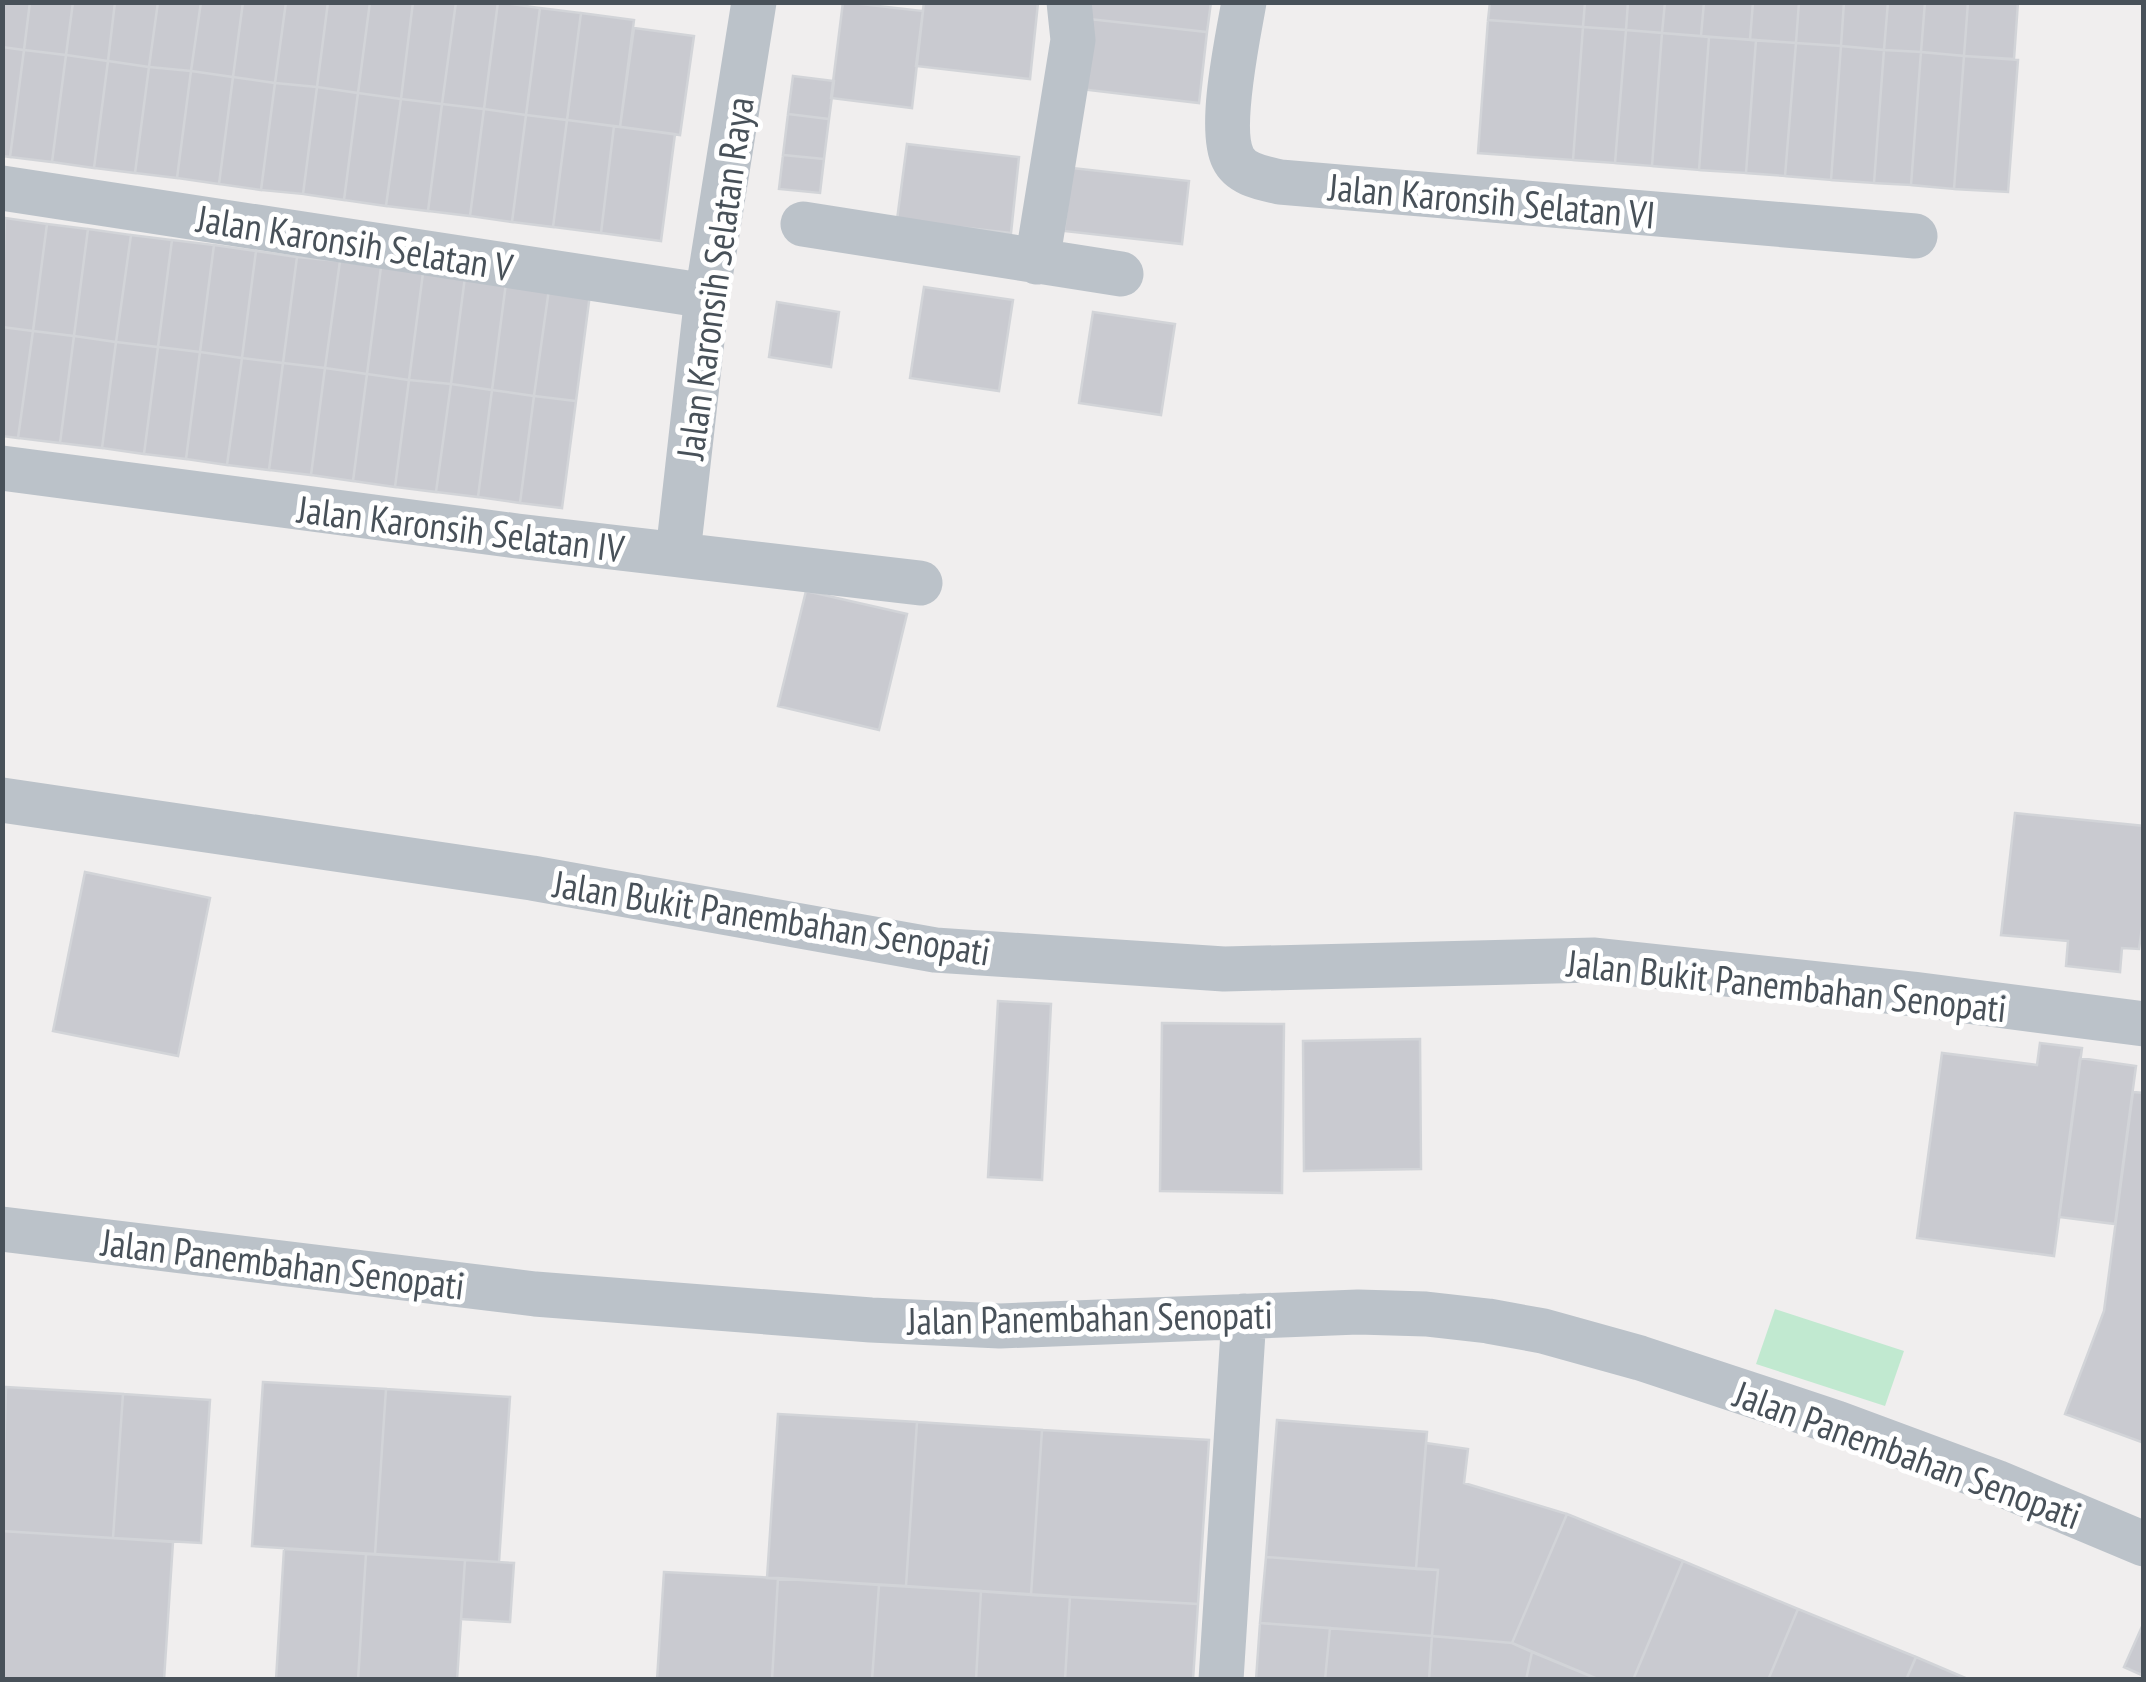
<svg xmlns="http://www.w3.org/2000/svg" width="2146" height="1682" viewBox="0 0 2146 1682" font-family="'PT Sans Narrow',sans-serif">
<rect width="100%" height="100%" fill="#f0eeee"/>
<path fill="#c1e9d0" d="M1775 1309 1904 1351 1885 1406 1756 1364Z"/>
<path fill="#c9cad0" stroke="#d2d4d8" stroke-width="2.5" d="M2 2H30L24 50 2 47Z
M30 2H73L66 55 24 50Z
M73 2H115L108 61 66 55Z
M115 2H158L149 67 108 61Z
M158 2H201L191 71 149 67Z
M201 2H243L233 77 191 71Z
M243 2H286L275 83 233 77Z
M286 2H328L317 87 275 83Z
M328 2H370L358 93 317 87Z
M370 2H413L401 99 358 93Z
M413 2H456L442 104 401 99Z
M456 2H498L484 109 442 104Z
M498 2 540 8 526 115 484 109Z
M843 2 923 11 912 108 831 98Z
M924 2 1038 3 1030 79 916 66Z
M1091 2H1211L1207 32 1089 19Z
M1490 2H1585L1583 27 1488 20Z
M1585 2H1628L1626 30 1583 27Z
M1628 2H1665L1662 33 1626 30Z
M1665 2H1704L1701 36 1662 33Z
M1704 2H1753L1750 40 1701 36Z
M1753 2H1799L1796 43 1750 40Z
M1799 2H1844L1841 46 1796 43Z
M1844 2H1888L1884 50 1841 46Z
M1888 2H1925L1921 52 1884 50Z
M1925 2H1968L1964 56 1921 52Z
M1968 2H2018L2014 59 1964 56Z
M540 8 581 13 567 120 526 115Z
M581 13 634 20 620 127 567 120Z
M1089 19 1207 32 1199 103 1080 89Z
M1488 20 1583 27 1573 160 1478 153Z
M1583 27 1626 30 1615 163 1573 160Z
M634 28 694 36 680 135 620 127Z
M1626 30 1662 33 1652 166 1615 163Z
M1662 33 1709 37 1699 170 1652 166Z
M1709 37 1756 40 1746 173 1699 170Z
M1756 40 1796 43 1785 176 1746 173Z
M1796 43 1841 46 1831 180 1785 176Z
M1841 46 1884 50 1874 183 1831 180Z
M2 47 24 50 10 157 2 156Z
M24 50 66 55 52 162 10 157Z
M1884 50 1921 52 1911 185 1874 183Z
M1921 52 1964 56 1954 189 1911 185Z
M66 55 108 61 94 168 52 162Z
M1964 56 2018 60 2008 192 1954 189Z
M108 61 149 67 135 173 94 168Z
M149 67 191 71 177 178 135 173Z
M191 71 233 77 219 184 177 178Z
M793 76 834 81 829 119 788 114Z
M233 77 275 83 261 190 219 184Z
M275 83 317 87 303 194 261 190Z
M317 87 358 93 344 200 303 194Z
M358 93 401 99 386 206 344 200Z
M401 99 442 104 428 211 386 206Z
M442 104 484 109 470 216 428 211Z
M484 109 526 115 512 222 470 216Z
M788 114 829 119 824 159 783 155Z
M526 115 567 120 553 227 512 222Z
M567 120 614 126 601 233 553 227Z
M614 126 675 134 661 241 601 233Z
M907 144 1019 157 1011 233 897 220Z
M783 155 824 159 820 193 779 189Z
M1072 168 1189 181 1182 244 1064 231Z
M5 218 47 224 33 331 2 327Z
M47 224 88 229 74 336 33 331Z
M88 229 131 235 116 342 74 336Z
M131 235 172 240 158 347 116 342Z
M172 240 214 245 200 352 158 347Z
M214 245 256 251 242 358 200 352Z
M256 251 297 257 283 363 242 358Z
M297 257 340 261 325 368 283 363Z
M340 261 381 267 367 374 325 368Z
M381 267 423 273 409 380 367 374Z
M423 273 465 277 451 384 409 380Z
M465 277 506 283 492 390 451 384Z
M506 283 549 289 534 396 492 390Z
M924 287 1013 300 999 391 910 378Z
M549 289 590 294 576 401 534 396Z
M777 302 839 312 831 367 769 357Z
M1093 312 1175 324 1161 415 1079 403Z
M2 327 33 331 18 438 2 436Z
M33 331 74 336 60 443 18 438Z
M74 336 116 342 102 448 60 443Z
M116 342 158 347 144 454 102 448Z
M158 347 200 352 186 459 144 454Z
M200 352 242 358 227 465 186 459Z
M242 358 283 363 269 470 227 465Z
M283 363 325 368 311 475 269 470Z
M325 368 367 374 353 481 311 475Z
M367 374 409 380 395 487 353 481Z
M409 380 451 384 436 492 395 487Z
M451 384 492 390 478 497 436 492Z
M492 390 534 396 520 503 478 497Z
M534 396 576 401 562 508 520 503Z
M806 591 907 614 879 730 778 706Z
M2015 813 2144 826V913L2139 949 2122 948 2120 972 2066 966 2068 941 2001 935Z
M85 872 210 898 178 1056 53 1031Z
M998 1001 1051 1004 1042 1180 988 1177Z
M1162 1023 1284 1024 1282 1193 1160 1191Z
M1420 1039 1421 1169 1304 1171 1303 1041Z
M2040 1043 2082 1048 2054 1256 1917 1238 1942 1053 2037 1065Z
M2080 1058 2136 1066 2115 1224 2059 1217Z
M2133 1092 2144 1093V1443L2065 1414 2104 1311Z
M263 1382 386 1389 375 1554 252 1546Z
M6 1387 123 1394 113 1538 2 1531Z
M386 1389 510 1397 499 1562 375 1554Z
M123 1394 210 1400 201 1543 113 1538Z
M778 1414 917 1422 906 1586 767 1578Z
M1277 1420 1427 1432 1416 1569 1266 1557Z
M917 1422 1042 1430 1031 1595 906 1586Z
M1042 1430 1209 1440 1198 1604 1031 1595Z
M1426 1443 1468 1449 1464 1483 1567 1514 1512 1643 1432 1636 1438 1570 1416 1569Z
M1567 1514 1683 1561 1633 1680H1600L1512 1643Z
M2 1531 173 1542 164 1680H2Z
M284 1549 366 1554 358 1680H276Z
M366 1554 465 1560 457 1680H358Z
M1266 1557 1438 1570 1432 1636 1260 1623Z
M465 1560 514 1563 510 1622 461 1619Z
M1683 1561 1798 1609 1768 1680H1633Z
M664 1572 778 1578 772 1680H657Z
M778 1578 879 1585 872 1680H772Z
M879 1585 981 1591 976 1680H872Z
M981 1591 1070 1597 1065 1680H976Z
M1070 1597 1198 1604 1193 1680H1065Z
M1798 1609 1916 1657 1906 1680H1768Z
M2144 1622V1676L2124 1667Z
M1260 1623 1330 1628 1325 1680H1256Z
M1330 1628 1432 1636 1429 1680H1325Z
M1432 1636 1512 1643 1532 1652 1526 1680H1429Z
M1532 1652 1600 1680H1526Z
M1916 1657 1970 1680H1906Z"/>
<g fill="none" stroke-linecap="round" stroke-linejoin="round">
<path stroke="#bbc2c9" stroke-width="45" d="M1244 2C1238 37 1218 128 1233 158 1241 175 1263 178 1280 182L1915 236
M2 188 707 296
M803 224 1121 274
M1037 262 1073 40 1069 2
M2 468 517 536 920 583
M678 553 707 296 754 2
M2 800 532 878 935 950 1224 969 1595 960 1913 994 2144 1024
M2 1229 535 1294 871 1320 1000 1326 1358 1312 1426 1314 1488 1321 1543 1331 1640 1358 1837 1423 1996 1482 2144 1544
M1221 1680 1244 1316"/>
</g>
<g text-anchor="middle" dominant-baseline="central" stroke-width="10" stroke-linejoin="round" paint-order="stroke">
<g font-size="38" fill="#485159" stroke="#fff">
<text transform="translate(1492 200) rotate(5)">Jalan Karonsih Selatan VI</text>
<text transform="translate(355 242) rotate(9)">Jalan Karonsih Selatan V</text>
<text transform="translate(714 278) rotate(-82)">Jalan Karonsih Selatan Raya</text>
<text transform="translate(461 528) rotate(7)">Jalan Karonsih Selatan IV</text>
<text transform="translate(772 917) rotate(9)">Jalan Bukit Panembahan Senopati</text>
<text transform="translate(1787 985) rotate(6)">Jalan Bukit Panembahan Senopati</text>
<text transform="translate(283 1263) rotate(7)">Jalan Panembahan Senopati</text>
<text transform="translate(1090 1317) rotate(-1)">Jalan Panembahan Senopati</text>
<text transform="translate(1908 1454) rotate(20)">Jalan Panembahan Senopati</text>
</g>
</g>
<rect width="2146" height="1682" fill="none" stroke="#485159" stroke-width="10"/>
</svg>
